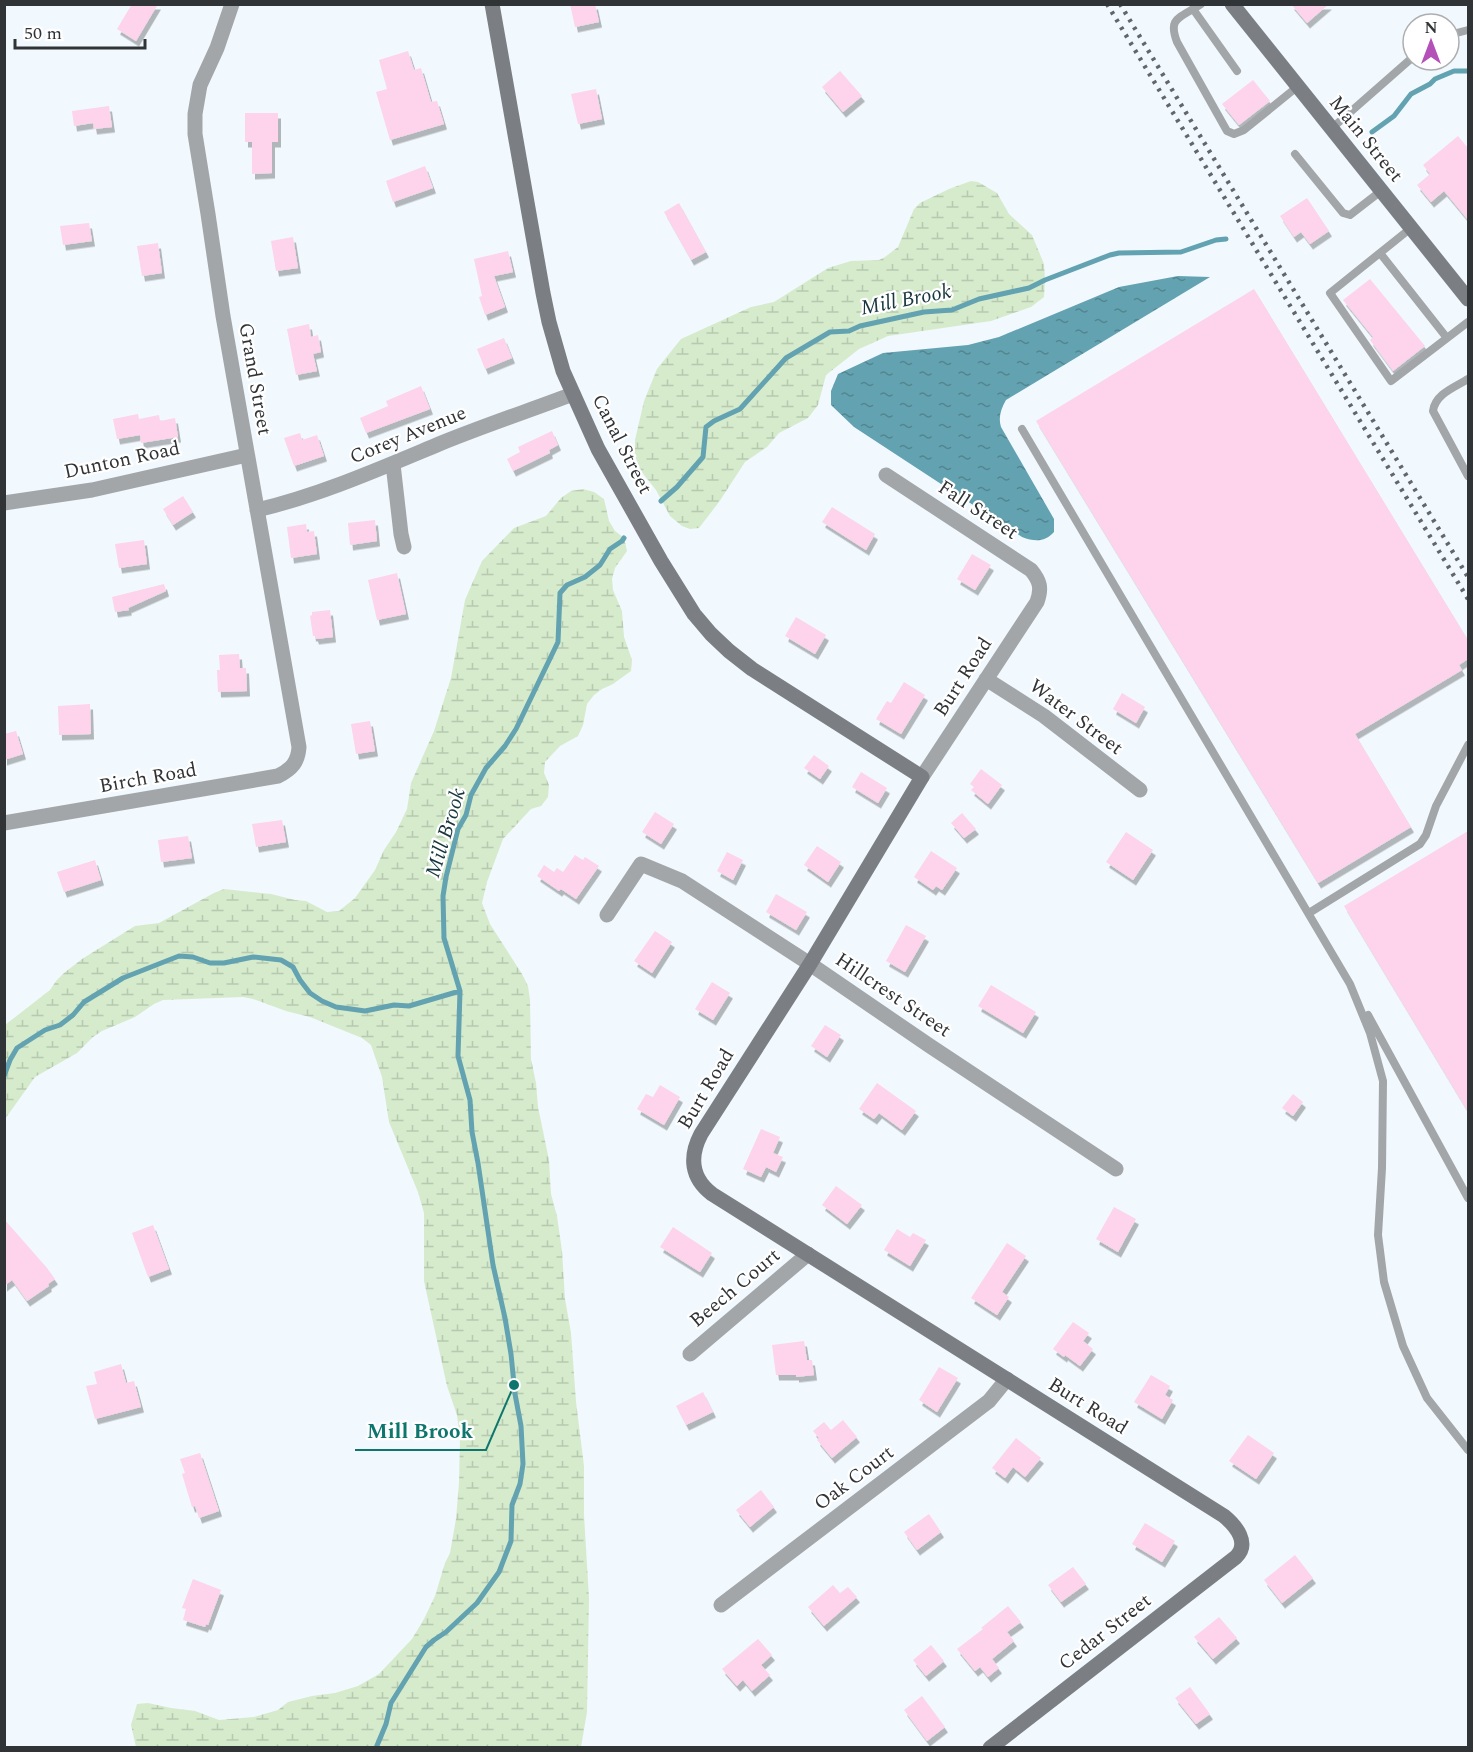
<svg xmlns="http://www.w3.org/2000/svg" width="1473" height="1752" viewBox="0 0 1473 1752" font-family="Spectral,serif">
<defs>
<pattern id="wetland-marsh" width="20" height="14" patternUnits="userSpaceOnUse" patternTransform="scale(1.5)"><rect width="20" height="14" fill="#d5ebcc"/><path d="M1 5h8M5 5V1M11 12h8M15 12V8" fill="none" stroke="#b7cab0"/></pattern>
<pattern id="water-ripples" width="26" height="14" patternUnits="userSpaceOnUse" patternTransform="scale(1.5)"><rect width="26" height="14" fill="#63a2b0"/><path d="M2 4q2-2 4 0t4 0M15 11q2-2 4 0t4 0" fill="none" stroke="#528590"/></pattern>
<filter id="shadow"><feDropShadow dx="3" dy="5.5" stdDeviation="0" flood-color="#0004"/></filter>
</defs>
<rect width="100%" height="100%" fill="#f1f8fe"/>
<path fill="url(#wetland-marsh)" d="M971 181 978 182 997 193 1009 214 1032 235 1044 264 1045 280 1044 297 1031 307 991 321 888 336 859 349 826 375 818 405 808 418 779 433 767 447 745 462 719 502 699 528 690 529 682 526 670 516 656 490 641 471 635 456V440L644 401 657 369 681 339 751 307 774 302 828 268 851 261 879 260 885 257 898 247 914 209 920 203 949 189Z
M583 489 594 492 604 499 609 521 615 531 624 538 627 551 615 568 612 579 613 590 622 611 624 637 632 660 631 671 613 684 602 689 594 695 587 704 583 725 578 736 560 746 545 762 544 773 549 785 548 797 541 806 531 809 503 839 487 882 482 903 490 924 522 974 528 986 530 1000 531 1059 536 1083 538 1107 549 1160 551 1194 557 1216 562 1251 565 1299 571 1333 576 1402 584 1466V1515L589 1598 587 1712 581 1747H136L131 1725 137 1704 148 1703 171 1708 195 1711 219 1720 254 1717 278 1710 288 1702 312 1696 335 1693 358 1686 379 1674 412 1639 424 1619 435 1596 445 1563 450 1553 456 1519 459 1483 460 1438 457 1415 447 1386 424 1281V1213L418 1192 389 1122 382 1077 371 1045 362 1038 310 1017 286 1011 253 999 243 997 163 1000 154 1004 135 1017 102 1031 93 1037 77 1053 35 1077 5 1119V1025L50 990 56 981 64 973 82 959 135 926 159 923 214 893 224 889 271 894 295 900 306 901 327 912 339 911 355 898 375 870 384 850 396 832 407 809 411 783 434 731 451 678 465 600 482 561 514 528 546 516 561 498 571 491Z"/>
<path fill="url(#water-ripples)" d="M1178 276 1210 277 1006 400C1001 409 998 417 1001 427L1054 519V532C1045 542 1035 542 1022 537L854 427 831 405V391L838 374 883 353 968 345 999 337 1119 287Z"/>
<g fill="none" stroke-linecap="round" stroke-linejoin="round">
<path stroke="#63a2b0" stroke-width="5" d="M1372 132 1394 116 1411 94 1430 84 1435 79 1454 71H1468
M661 501 677 487 703 457 706 427 714 421 740 409 786 358 830 332 849 331 860 326 924 312 952 310 979 299 1029 288 1045 280 1110 255 1119 253 1181 252 1216 240 1226 239
M4 1076 10 1060 17 1048 45 1030 60 1025 73 1015 84 1002 123 978 179 956 193 957 210 963H224L253 957 281 960 293 967 300 980 310 993 322 1001 336 1007 351 1009 365 1011 394 1005 409 1006 460 991
M376 1748 386 1724 391 1703 426 1647 434 1640 446 1632 477 1603 499 1572 511 1541 512 1505 520 1484 523 1464 521 1426 515 1394 511 1354 505 1318 493 1265 478 1163 472 1132 470 1100 458 1056 460 991 444 938 443 896 446 877 458 829 466 815 471 795 486 768 505 746 516 729 558 642 560 593 567 585 585 577 600 565 610 549 622 541 624 538"/>
</g>
<path fill="#fdd4eb" filter="url(#shadow)" d="M132 4H158L136 41 117 29Z
M570 4H595L599 22 575 27Z
M1291 4H1329L1307 23Z
M408 51 414 70 421 68 431 102 437 101 444 124 390 140 376 92 387 89 379 60Z
M840 71 862 96 843 112 822 87Z
M1253 80 1270 101 1239 125 1222 104Z
M596 89 602 119 578 124 571 94Z
M109 106 112 127 94 129 93 123 74 126 72 111Z
M245 113H278V142H272V173L252 174V142H245Z
M1458 136 1468 148V220L1444 191 1431 202 1417 185 1430 174 1423 165Z
M425 166 433 188 393 202 386 181Z
M1307 198 1329 231 1310 244 1301 232 1294 237 1280 216Z
M679 203 706 252 691 260 664 212Z
M89 223 92 241 63 245 60 226Z
M293 237 298 268 276 271 271 241Z
M158 243 162 273 142 276 137 246Z
M508 251 513 272 494 276 505 307 485 315 479 297 482 296 474 259Z
M1370 279 1425 346 1393 371 1370 340 1373 337 1343 300Z
M1254 289 1468 640V659L1459 665 1462 670 1355 734 1411 827 1318 883 1036 421Z
M309 324 311 337 318 335 321 352 313 354 317 371 296 375 287 329Z
M504 338 512 358 485 369 477 349Z
M421 386 430 409 366 433 360 418 388 406 386 401Z
M138 414 139 419 159 415 160 421 175 418 178 437 141 443 140 435 117 439 113 419Z
M552 431 558 445 549 450 550 453 513 471 507 459 520 452 518 447Z
M300 433 302 440 317 435 324 456 294 466 284 438Z
M183 496 193 512 173 525 163 509Z
M832 507 875 534 866 550 822 522Z
M375 520 377 541 350 545 348 523Z
M306 524 307 532 314 531 317 554 291 558 287 527Z
M144 540 147 564 119 568 115 544Z
M972 554 991 565 975 590 957 579Z
M397 573 406 614 377 620 368 580Z
M164 584 166 591 128 608 129 610 115 612 112 597Z
M330 610 333 637 316 639 315 636H313L310 616 312 615V612Z
M796 617 826 635 815 654 785 636Z
M239 654 240 668H246L247 691 218 692 217 670H220L219 655Z
M904 682 925 695 901 734 876 719 887 701 891 703Z
M1122 693 1145 707 1136 723 1113 709Z
M90 704 91 734 59 735 58 706Z
M370 721 375 751 356 754 351 724Z
M16 731 23 754 4 760V734Z
M814 755 829 766 820 779 804 768Z
M981 769 1002 785 988 804 971 790 974 787 970 784Z
M861 772 887 788 878 803 852 787Z
M655 812 674 824 661 844 642 832Z
M962 813 976 829 964 838 951 823Z
M282 820 286 842 256 847 252 824Z
M1468 831V1112L1344 906Z
M1126 832 1153 850 1133 880 1106 862Z
M188 836 192 858 161 862 158 840Z
M817 846 841 862 828 882 804 865Z
M931 851 957 868 942 890 936 886 933 890 914 877Z
M727 852 743 860 733 880 717 871Z
M575 855 583 860 585 857 599 866 576 899 561 889 559 891 537 876 544 865 554 872 557 868 563 872Z
M95 860 101 880 64 892 57 872Z
M776 894 807 912 796 930 766 912Z
M906 925 926 936 905 972 886 961Z
M655 931 672 942 652 973 634 961Z
M712 982 730 993 713 1020 695 1009Z
M991 985 1036 1012 1023 1033 978 1006Z
M825 1025 841 1035 827 1057 811 1046Z
M877 1083 916 1111 902 1130 879 1113 874 1119 859 1109Z
M660 1085 680 1097 664 1125 637 1109 646 1094 653 1097Z
M1293 1094 1303 1102 1293 1116 1282 1108Z
M761 1129 780 1137 773 1153 783 1157 776 1172 766 1167 761 1177 743 1169Z
M836 1186 862 1205 847 1224 822 1205Z
M1114 1207 1136 1219 1118 1252 1096 1239Z
M4 1219 47 1268 55 1279 48 1284 49 1286 27 1301 12 1280 4 1286Z
M153 1225 169 1269 148 1277 132 1233Z
M673 1227 712 1253 700 1272 660 1247Z
M897 1229 910 1237 913 1233 926 1240 910 1266 884 1250Z
M1007 1243 1026 1256 1002 1292 1009 1297 997 1315 971 1298Z
M1073 1322 1089 1333 1083 1341 1093 1349 1080 1366 1065 1355 1064 1357 1053 1349Z
M804 1341 807 1360H812L814 1375 796 1377V1375H776L772 1345Z
M121 1364 126 1383 134 1381 141 1407 95 1419 86 1386 97 1384 94 1372Z
M939 1367 958 1378 937 1412 919 1400Z
M1151 1375 1170 1386 1165 1395 1173 1400 1162 1419 1134 1402Z
M703 1392 713 1412 686 1425 676 1406Z
M843 1420 857 1437 832 1458 817 1440 819 1438 813 1431 824 1422 831 1430Z
M1248 1435 1274 1453 1256 1479 1229 1461Z
M1016 1438 1041 1458 1025 1477 1013 1467 1005 1478 992 1468Z
M200 1453 219 1511 199 1518 195 1506 192 1507 182 1474 185 1473 180 1459Z
M761 1490 774 1507 750 1527 736 1510Z
M929 1514 941 1532 917 1550 904 1532Z
M1145 1523 1175 1541 1162 1562 1132 1544Z
M1295 1555 1313 1578 1282 1603 1264 1580Z
M1073 1567 1086 1584 1061 1602 1048 1585Z
M193 1579 221 1590 208 1625 206 1624 205 1627 183 1620 186 1609 182 1608Z
M833 1585 840 1593 848 1587 857 1597 824 1626 808 1607Z
M1008 1606 1021 1622 1007 1632 1014 1641 992 1659 999 1668 988 1677 980 1667 975 1671 957 1649 983 1629 981 1628Z
M1219 1617 1237 1638 1213 1659 1194 1637Z
M758 1639 772 1655 761 1665 770 1675 752 1691 743 1680 737 1686 722 1669Z
M931 1645 944 1661 926 1676 913 1660Z
M1190 1687 1210 1714 1196 1724 1175 1698Z
M922 1696 945 1727 927 1741 904 1710Z"/>
<g fill="none" stroke-linecap="round" stroke-linejoin="round">
<path stroke="#a3a6a9" stroke-width="8" d="M1201 4 1193 9 1237 71
M1193 9C1176 19 1169 21 1177 42L1227 131 1234 134 1244 130 1297 87
M1449 35 1468 30
M1331 129 1413 57
M1295 154 1343 213 1350 215 1381 191
M1411 228 1330 293 1391 381 1468 322
M1380 253 1447 338
M1468 379C1455 387 1435 394 1433 411L1468 476
M1022 429 1350 984 1370 1033 1383 1081 1382 1168 1378 1235 1384 1282 1403 1346 1427 1398 1468 1450
M1309 913 1420 844 1426 835 1436 806 1468 745
M1368 1015 1468 1198"/>
<path stroke="#a3a6a9" stroke-width="15" d="M393 464 401 534 404 547
M886 475 1031 570C1040 581 1042 588 1037 602L922 777
M4 503 92 490 247 455
M257 510C320 495 379 469 439 444 483 426 528 411 573 394
M986 679 1044 716 1140 790
M4 823 278 776C292 769 298 762 299 747L223 316 208 214 195 134V114L200 85 217 48 232 4
M607 915 641 864 682 881 810 964 930 1046 1116 1169
M690 1354 808 1254
M721 1605 989 1401 1007 1379"/>
<path stroke="#7b7f84" stroke-width="15" d="M492 4 543 293 549 322 563 371 598 449 661 561 694 614 711 634 729 651 752 669 922 777 810 964 701 1134C689 1157 691 1178 712 1194L1224 1516C1236 1526 1250 1543 1236 1557L990 1748
M1232 4 1468 299"/>
<path stroke="#62666a" stroke-width="4.5" stroke-dasharray="3 6" stroke-linecap="butt" d="M1107 4 1468 599
M1120 4 1468 577"/>
</g>
<g text-anchor="middle" dominant-baseline="central" stroke-width="4.5" stroke-linejoin="round" paint-order="stroke">
<g font-size="20" fill="#313437" stroke="#fff">
<text transform="translate(1366 139) rotate(51)">Main Street</text>
<text transform="translate(255 379) rotate(80)">Grand Street</text>
<text transform="translate(408 435) rotate(-22)">Corey Avenue</text>
<text transform="translate(622 444) rotate(63)">Canal Street</text>
<text transform="translate(122 460) rotate(-12)">Dunton Road</text>
<text transform="translate(978 510) rotate(33)">Fall Street</text>
<text transform="translate(963 677) rotate(-57)">Burt Road</text>
<text transform="translate(1076 717) rotate(37)">Water Street</text>
<text transform="translate(148 778) rotate(-10)">Birch Road</text>
<text transform="translate(893 995) rotate(34)">Hillcrest Street</text>
<text transform="translate(706 1089) rotate(-59)">Burt Road</text>
<text transform="translate(735 1288) rotate(-40)">Beech Court</text>
<text transform="translate(1088 1406) rotate(32)">Burt Road</text>
<text transform="translate(854 1478) rotate(-37)">Oak Court</text>
<text transform="translate(1105 1632) rotate(-38)">Cedar Street</text>
</g>
<g font-size="21" font-style="italic" fill="#17363d" stroke="#fff">
<text transform="translate(906 300) rotate(-11)">Mill Brook</text>
<text transform="translate(446 833) rotate(-73)">Mill Brook</text>
</g>
</g>
<path fill="none" stroke="#0f766e" stroke-width="2" d="M514 1385L486 1450H355"/>
<circle fill="#0f766e" stroke="#fff" stroke-width="2" cx="514" cy="1385" r="6"/>
<g font-size="21" text-anchor="middle" font-weight="bold" fill="#0f766e" stroke="#fff" stroke-width="4.5" stroke-linejoin="round" paint-order="stroke">
<text x="420" y="1438">Mill Brook</text>
</g>
<rect width="1473" height="1752" fill="none" stroke="#313437" stroke-width="12"/>
<g transform="translate(1431 42)"><circle r="28" fill="#ffffff" stroke="#adaeaf" stroke-width="1.5"/>
<path d="M0-4.5L10 22L0 15L-10 22Z" fill="#b451b8"/>
<text y="-9" font-size="16" font-weight="bold" text-anchor="middle" fill="#313437">N</text>
</g>
<path d="M15 39v9h130v-9" fill="none" stroke="#313437" stroke-width="3"/>
<text x="24" y="39" font-size="18" fill="#313437" stroke="#ffffff" stroke-width="4.5" paint-order="stroke">50 m</text>
</svg>
